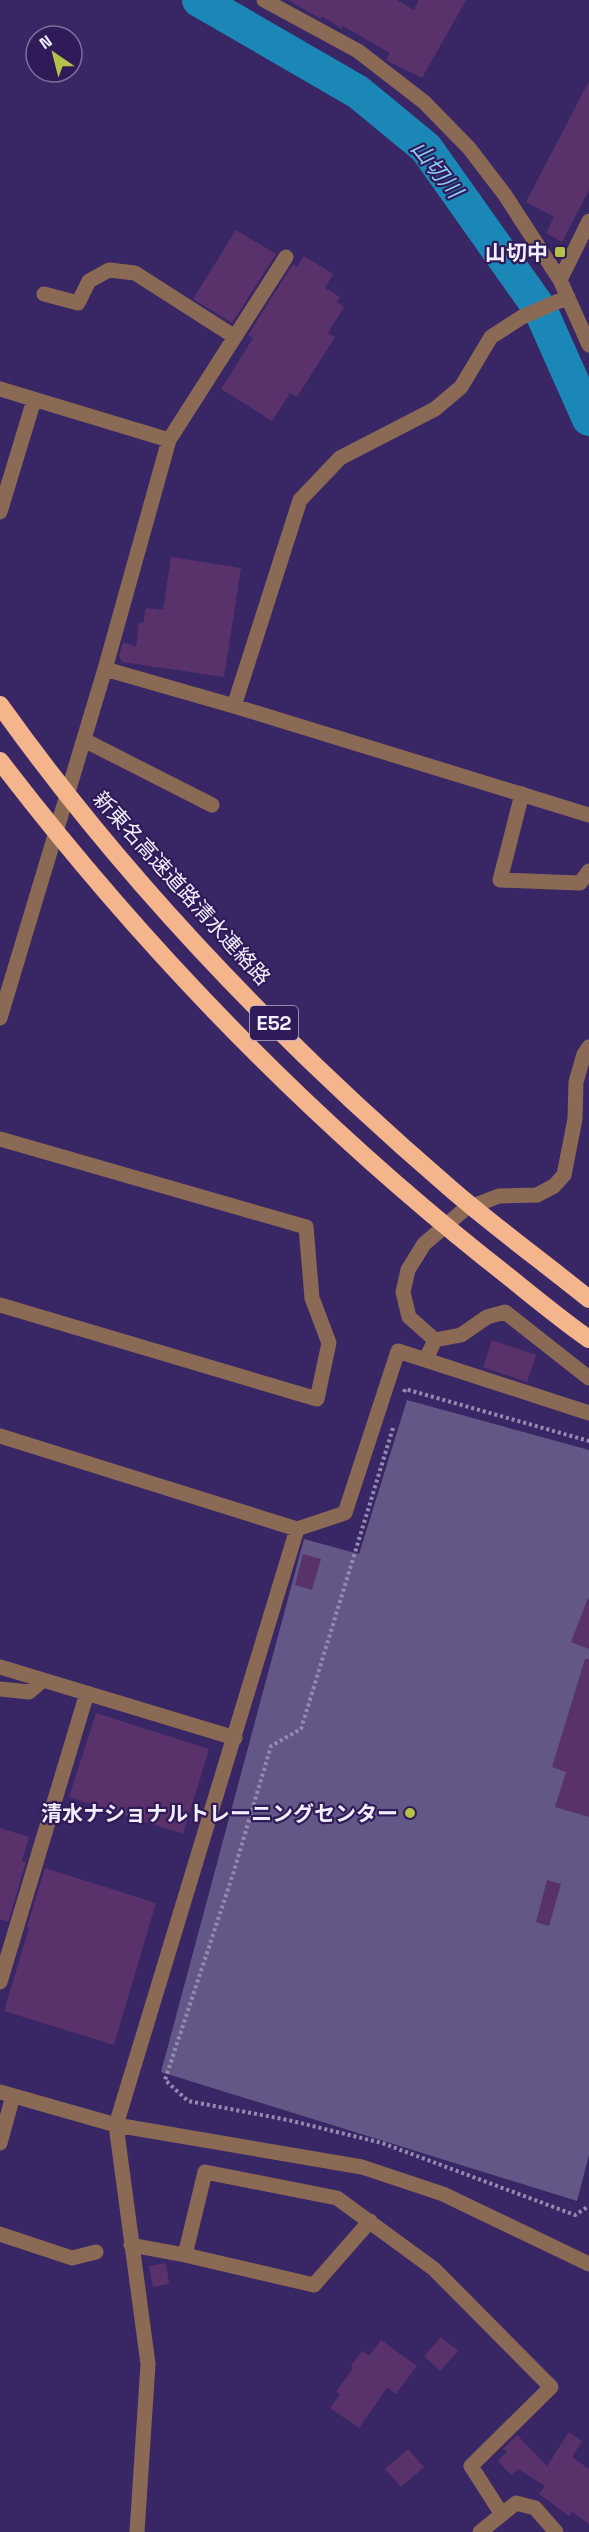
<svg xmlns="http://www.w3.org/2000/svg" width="589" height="2532" viewBox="0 0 589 2532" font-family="'Space Grotesk','Noto Sans JP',sans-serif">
<rect width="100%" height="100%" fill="#392664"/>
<path fill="#625786" d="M407 1400 589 1450V2155L577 2201 161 2072 304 1539 359 1554Z"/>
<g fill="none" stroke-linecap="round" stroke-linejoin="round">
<path stroke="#1b87b7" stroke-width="34" d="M199 0 358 92 426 148 540 309 589 419"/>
</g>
<path fill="#59326c" d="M288 0H397L414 10 419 0H466L422 78 386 60 390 53 343 26 342 29 322 16 321 19Z
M589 81V190L562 242 546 233 554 217 526 202Z
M236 230 276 254 232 323 193 299Z
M304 256 333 274 325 288 340 297 337 302 344 307 328 333 335 337 297 397 290 393 272 421 221 389 253 338 248 335 293 264 297 267Z
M171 557 241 568 224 677 122 662 119 656 123 642 136 647 139 623H143L146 608 163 610Z
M492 1340 536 1355 527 1382 483 1367Z
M303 1554 321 1559 312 1590 295 1585Z
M588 1598H589V1649L571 1642Z
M585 1659H589V1817L555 1807 566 1772 552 1767Z
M96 1713 209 1749 183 1834 69 1797Z
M0 1828 29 1837 22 1861 26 1862 8 1922 0 1919Z
M45 1868 156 1903 114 2045 4 2011 29 1928 27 1927Z
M547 1880 561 1884 549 1926 536 1922Z
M166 2263 169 2284 153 2287 149 2266Z
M441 2337 458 2351 440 2371 424 2356Z
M381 2340 417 2366 396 2394 387 2388 359 2428 330 2408 340 2394 336 2392 353 2368 351 2366 362 2351 369 2356Z
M569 2432 582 2441 572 2457 589 2469V2524L572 2512 569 2516 539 2494 545 2486 518 2469 511 2475 498 2461 507 2452 503 2449 517 2435 547 2466Z
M408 2449 424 2467 401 2487 385 2469Z"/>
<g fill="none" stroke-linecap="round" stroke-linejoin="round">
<path stroke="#958ab1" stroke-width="4" stroke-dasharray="3 3" stroke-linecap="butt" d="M404 1392 405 1389 589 1441
M393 1428 301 1729 271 1746 234 1871 165 2080 188 2101 288 2120 382 2143 575 2215 589 2206"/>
<path stroke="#8b6a55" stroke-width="15" d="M264 0 358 51 424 102 469 148 505 195 560 280 589 345
M560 280 589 221
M44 294 78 303 89 281 109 270 135 273 235 337
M0 389 169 440
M0 512 34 400
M105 669 234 706 300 500 340 458 435 409 461 387 491 337 522 317 568 297
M234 706 589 815
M84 740 212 805
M522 794 500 880 580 883 589 871
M0 1018 105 669 169 440 286 257
M0 1139 306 1227 312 1298 329 1343 317 1399 0 1305
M435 1340 461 1335 487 1317 505 1312 589 1378
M426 1359 435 1340 409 1317 403 1292 408 1270 424 1244 465 1209 499 1196 537 1195 554 1186 564 1175 575 1119 576 1082 584 1054 589 1047
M0 1436 297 1529 345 1513 398 1351 589 1413
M0 1667 235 1738
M0 1689 29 1692 43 1680
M0 1982 87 1693
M0 2092 116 2125 362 2167 443 2194 589 2264
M0 2143 13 2096
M0 2234 72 2258 96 2252
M131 2245 185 2255 314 2285 370 2221
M185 2255 205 2172 337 2198 434 2269 551 2387 471 2466 501 2513
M137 2532 148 2364 116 2125 297 1529
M480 2532 516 2503 535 2508 556 2532"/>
<path stroke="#f5b58c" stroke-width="18" d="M0 705C126 882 286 1047 451 1189 495 1227 543 1262 589 1299
M0 761C141 945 304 1113 485 1258 520 1285 553 1314 589 1339"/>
</g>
<g fill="#b6c148" stroke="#301b58" stroke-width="2">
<rect x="554" y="246" width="12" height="12" rx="3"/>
<circle cx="410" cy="1813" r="6"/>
</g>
<g text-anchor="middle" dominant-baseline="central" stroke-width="4.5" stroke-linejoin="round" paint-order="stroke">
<rect fill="#301b58" stroke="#b7afcc" stroke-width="1.5" x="250" y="1006" width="48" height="34" rx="4.5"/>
<g font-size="20" font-weight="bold" fill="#f1effe">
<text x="274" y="1023">E52</text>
</g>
<g font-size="21" font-weight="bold" fill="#f1effe" stroke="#301b58" text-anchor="end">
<text x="548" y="252">山切中</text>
<text x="398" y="1813">清水ナショナルトレーニングセンター</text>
</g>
<g font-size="21" fill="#f1effe" stroke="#301b58">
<text transform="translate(182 888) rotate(48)">新東名高速道路清水連絡路</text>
</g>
<g font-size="22" font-style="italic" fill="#8cd0f7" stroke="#301b58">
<text transform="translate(437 169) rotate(51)">山切川</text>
</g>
</g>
<g transform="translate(54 54) rotate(325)"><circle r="28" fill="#301b58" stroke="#7d709a" stroke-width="1.5"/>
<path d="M0-4.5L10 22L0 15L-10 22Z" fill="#b6c148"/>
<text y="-9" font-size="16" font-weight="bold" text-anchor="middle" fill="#f1effe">N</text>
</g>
</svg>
